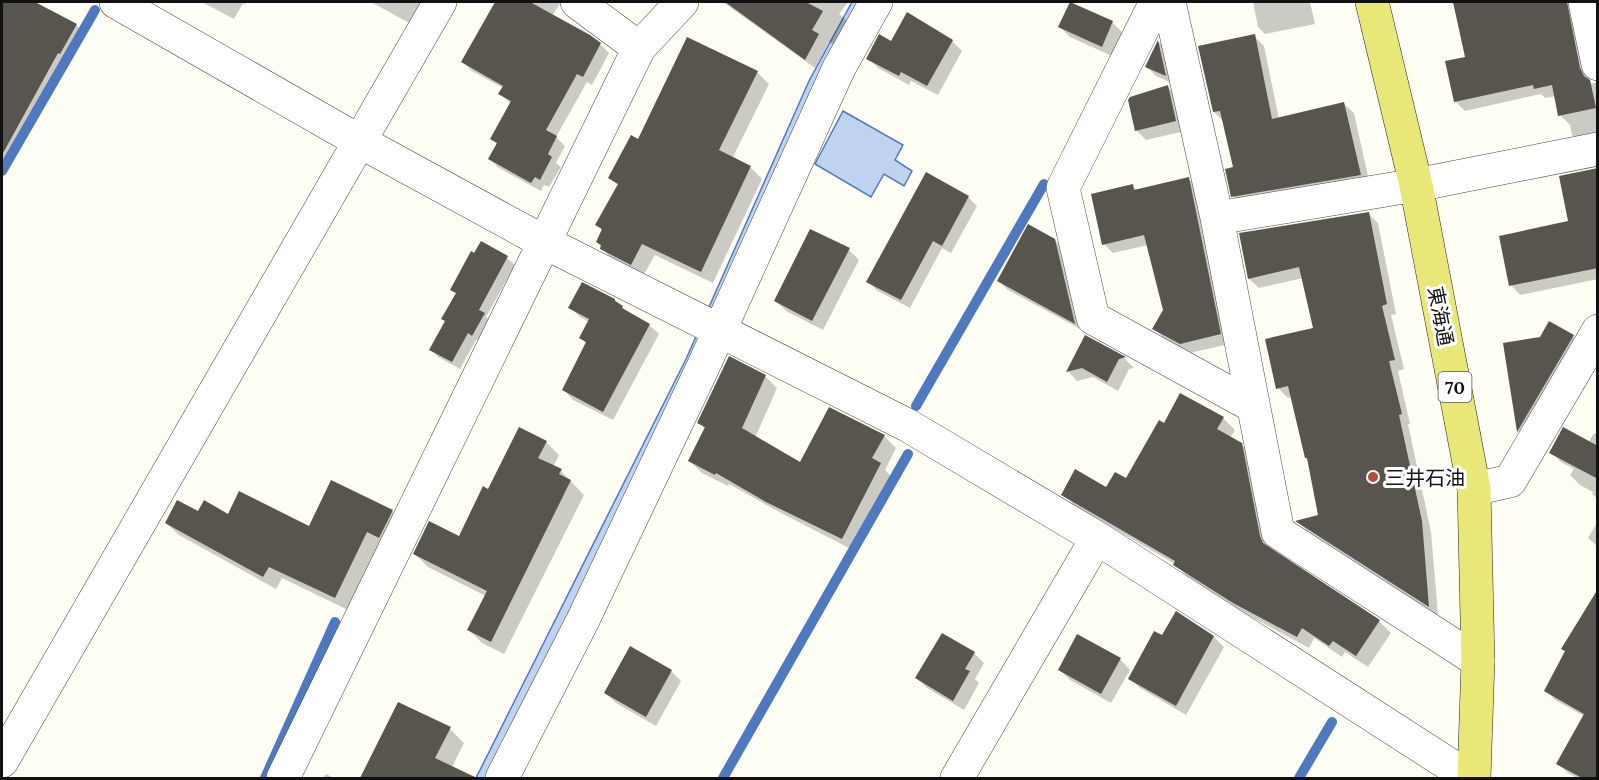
<svg xmlns="http://www.w3.org/2000/svg" width="1599" height="780" viewBox="0 0 1599 780" font-family="Lora,'Noto Sans JP',serif">
<rect width="100%" height="100%" fill="#fefef5"/>
<path fill="#bfd3f0" stroke="#4e79c0" stroke-width="1.5" d="M852 2H868L488 778H476L686 359 809 81Z
M843 111 903 145 895 160 912 171 904 186 884 174 871 197 815 164Z"/>
<path fill="#0003" d="M2 2H24L76 25 85 34 70 63 68 62 10 166 2 161Z
M202 2H246L245 5 243 3 234 19Z
M371 2H424L411 24Z
M514 2H561L552 16 600 44 609 53 592 85 587 82 556 137 565 146 556 163 561 167 549 187 544 185 541 191 499 168 490 159 498 145 492 139 511 104 500 94 503 88 472 71 463 62 495 35Z
M723 2H848L839 14 855 27 843 49 829 42 815 68Z
M1253 2H1310L1315 24 1265 34 1258 27Z
M1451 2H1574L1589 79 1591 83H1598V141L1582 145 1572 135 1570 125 1560 115 1556 96 1545 98 1541 94 1465 111 1455 101 1467 58 1454 5Z
M1070 4 1113 23 1123 33 1112 56 1070 37 1060 27Z
M1254 36 1264 46 1279 119 1343 103 1354 113 1370 185 1243 206 1233 196 1235 168 1224 122 1214 112Z
M952 41 962 51 938 95 911 81 909 85 878 68 868 58 891 43Z
M1159 42 1167 51 1174 84 1156 76 1146 66Z
M757 72 769 84 732 159 750 167 762 179 713 283 655 255 643 276 613 261 597 242 603 231 597 225 619 186 610 178 639 141Z
M1168 87 1178 97 1185 131 1146 140 1136 130Z
M1598 170V279L1520 295 1511 285 1570 222Z
M1188 179 1198 188 1229 344 1190 353 1164 338 1154 329 1164 310 1148 245 1113 253 1104 244 1133 186 1138 191Z
M968 197 977 206 951 253 942 248 910 308 876 290 868 281Z
M1368 213 1378 223 1396 314 1391 315 1404 369 1398 371 1410 424H1408L1431 532 1438 615 1307 530 1298 522 1320 516 1309 461 1306 458 1292 397 1288 398 1278 388 1315 329 1303 278 1259 288 1249 279Z
M1055 240 1064 250 1084 331 1008 290 998 281Z
M481 243 507 258 515 265 486 317 492 322 480 342 476 340 460 369 438 357 431 349 446 321 457 294 452 289Z
M849 250 859 260 823 330 786 311 776 301Z
M615 300 630 315 649 325 659 334 613 420 573 400 564 390 587 344 581 338 589 322 580 317 570 307Z
M1086 337 1125 359 1134 368 1129 369 1118 391 1093 377 1077 381 1068 371Z
M1573 337 1583 347 1528 441 1518 431 1504 344Z
M765 376 777 388 755 438 801 464 884 436 896 448 885 470 892 477 855 551 781 513 729 484 728 486 702 473 690 461 706 430 699 423Z
M1223 418 1235 430 1230 438 1241 444 1253 457 1272 551 1379 621 1391 633 1368 667 1345 652 1342 657 1314 638 1309 648 1246 614 1187 576 1175 564 1075 506 1063 494 1107 489 1127 480 1164 425Z
M1594 433 1598 435V499L1592 494 1593 492 1580 485 1570 475 1574 469 1561 462 1551 452 1588 443Z
M546 442 559 455 553 467 561 471 584 495 504 654 482 643 469 630 486 596 428 567 415 554 460 538 489 491Z
M392 511 405 524 348 610 282 578 276 589 179 535 166 523 199 513 310 528Z
M1598 521V547L1588 538Z
M1598 588V778H1577L1568 773 1558 764 1584 716 1555 700 1545 690 1567 652 1563 648Z
M1176 613 1214 637 1224 647 1186 715 1140 688 1130 678 1163 637Z
M974 653 984 663 975 679 979 683 964 710 927 688 917 678Z
M1120 659 1130 670 1111 703 1070 680 1060 670Z
M671 671 681 681 656 726 616 703 605 693Z
M399 704 450 729 464 743 451 769 461 778H362Z
M326 774 334 778H323Z"/>
<g fill="none" stroke-linecap="round" stroke-linejoin="round">
<path stroke="#4e79c0" stroke-width="10" d="M2 171 95 10
M916 406 1044 184
M265 778 335 622
M723 778 908 454
M1299 778 1332 722"/>
</g>
<path fill="#58544e" d="M2 2H35L77 24 60 54 58 53 2 155Z
M495 2H530L590 35 601 43 583 77 577 74 546 130 557 136 548 154 552 157 540 180 535 177 531 183 488 159 497 143 490 139 511 101 498 94 503 86 461 62Z
M725 2H806L823 11 812 30 819 34 805 60Z
M1070 2 1113 21 1102 47 1058 27Z
M1453 2H1567L1580 68 1584 76 1590 80 1596 108 1558 116 1552 85 1534 89 1533 85 1454 102 1445 61 1465 57Z
M907 12 953 40 927 86 901 72 899 76 866 59 879 34 891 41Z
M1255 34 1272 119 1344 102 1361 175 1231 197 1225 169 1233 167 1220 111 1213 112 1198 46Z
M687 37 758 71 719 150 751 166 701 272 642 244 631 265 600 249 601 245 596 242 602 229 595 225 618 184 608 178 631 135 638 139Z
M1158 40 1166 76 1145 67Z
M1168 85 1176 121 1135 131 1128 100 1130 97Z
M1598 168V268L1509 286 1499 236 1568 221 1559 176Z
M926 172 969 196 942 246 933 241 901 300 866 282Z
M1189 177 1221 334 1180 344 1152 329 1163 310 1144 235 1102 245 1091 194 1133 184 1134 190Z
M1369 212 1387 304 1382 306 1395 360 1389 361 1402 414 1399 415 1422 521 1429 607 1295 521 1318 515 1307 458H1305L1288 386 1276 389 1265 339 1313 328 1299 267 1248 279 1239 233Z
M1028 224 1055 239 1075 324 997 281Z
M810 229 850 248 812 321 774 301Z
M481 241 508 256 479 310 485 313 472 336 468 333 452 362 429 350 445 321 441 319 456 293 450 290 471 251 474 253Z
M582 282 615 299V301L623 306 622 308 650 324 603 412 562 390 586 342 579 338 589 319 568 308Z
M1549 321 1574 335 1517 432 1503 343 1540 337Z
M1085 335 1126 357 1119 359 1107 382 1082 368 1066 372Z
M729 356 766 375 742 428 800 462 829 407 885 435 872 458 881 463 842 539 766 502 716 473 715 475 688 461 705 427 697 423Z
M1180 393 1224 417 1217 429 1242 443 1260 536 1263 543 1380 620 1356 656 1333 641 1329 646 1302 628 1297 637 1233 603 1173 565 1175 561 1061 495 1075 469 1106 487 1115 472 1126 478 1159 420 1164 423Z
M519 427 547 441 538 458 562 469 559 474 571 480 491 642 467 630 487 591 413 554 429 521 459 536 483 486 488 489Z
M1563 427 1598 446V479L1549 453Z
M331 480 393 510 379 538 367 532 335 598 269 567 263 577 165 523 177 500 198 511 204 500 228 514 239 491 309 526Z
M1598 589V778H1582L1556 764 1584 714 1544 691 1565 651 1561 649Z
M1176 611 1214 636 1176 706 1128 679 1154 631 1162 635Z
M942 633 975 652 965 669 970 671 953 701 915 678Z
M1077 634 1121 658 1101 694 1058 670Z
M630 646 672 670 646 717 604 693Z
M398 702 451 727 435 758 477 778H360Z"/>
<g fill="none" stroke-linecap="round" stroke-linejoin="round">
<defs>
<path id="minor" d="M116 2 359 141 544 242 907 425 1097 538 1470 778
M577 2 639 48
M1156 2 1063 188 1093 318 1253 406
M1169 2 1217 218 1278 532 1478 661
M1585 2 1598 64
M1217 218 1416 185 1598 149
M1474 489 1510 481 1598 331
M2 761 440 2
M283 778 639 48 682 2
M502 778 583 620 703 367 839 68 876 2
M957 778 1097 538"/>
<path id="major" d="M1372 2 1416 185 1474 489 1478 661 1474 778"/>
</defs>
<use href="#minor" stroke="#444" stroke-width="34"/>
<use href="#major" stroke="#222" stroke-width="34"/>
<use href="#minor" stroke="#fff" stroke-width="33"/>
<use href="#major" stroke="#eae779" stroke-width="33"/>
</g>
<circle fill="#b34b36" stroke="#fff" stroke-width="2" cx="1373" cy="477" r="6"/>
<g text-anchor="middle" dominant-baseline="central" stroke-width="6" stroke-linejoin="round" paint-order="stroke">
<rect fill="#fff" stroke="#585858" stroke-width="1.5" x="1438.5" y="372" width="33" height="30" rx="4.5"/>
<g font-size="18" font-weight="bold" fill="#111">
<text x="1455" y="387">70</text>
</g>
<g font-size="20" fill="#111" stroke="#fff">
<text transform="translate(1441 316) rotate(79)">東海通</text>
</g>
<g font-size="20" fill="#111" stroke="#fff" text-anchor="start">
<text x="1385" y="477">三井石油</text>
</g>
</g>
<rect width="1599" height="780" fill="none" stroke="#111111" stroke-width="6"/>
</svg>
